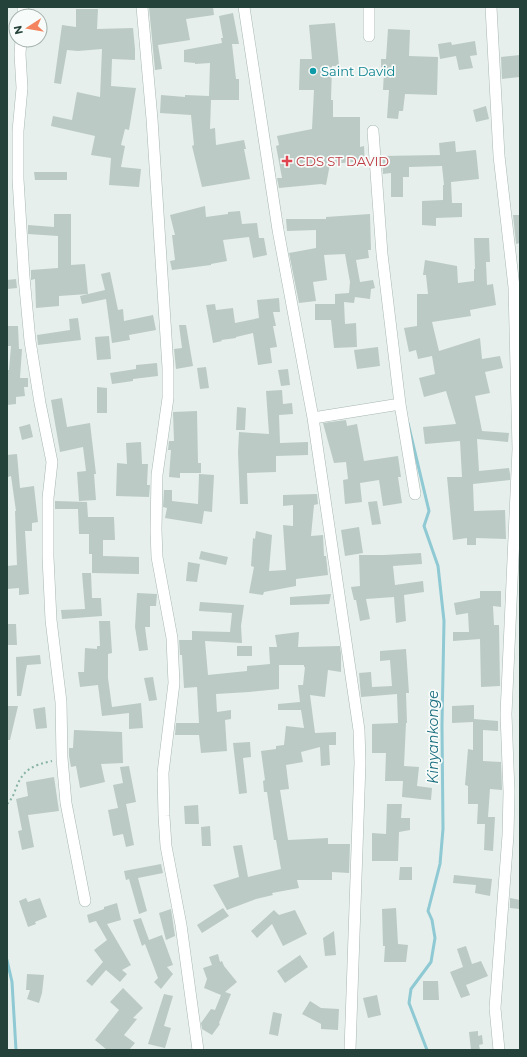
<svg xmlns="http://www.w3.org/2000/svg" width="527" height="1057" viewBox="0 0 527 1057" font-family="Montserrat,sans-serif">
<rect width="100%" height="100%" fill="#e6efeb"/>
<g fill="none" stroke-linecap="round" stroke-linejoin="round">
<path stroke="#8ec9d4" stroke-width="3" d="M408 423 429 511 424 526 438 566 444 621 442 725 443 829 440 864 428 911 432 920 435 938 431 962 411 989 409 1003 427 1050
M7 960 12 982 16 1050"/>
</g>
<path fill="#bbcac4" d="M149 7H188V8L213 7 214 15 186 19 190 40 158 45 162 69 155 70Z
M76 9H98L97 29 133 28 135 49V60L112 59 111 86 136 88 129 130 125 129 121 145 125 146 121 167 141 169 139 187 109 185 111 158 91 155 95 136 51 126 53 116 72 120 77 92 100 97 102 49 78 51 67 50 61 84 54 83 62 25 76 27Z
M233 13 239 44H232L236 79H239V100H211L210 129 215 128 216 145 244 140 246 149H244L250 179 202 187 192 146 194 145 191 115 160 113 161 95 185 97V95L209 96 210 63 195 64V63L184 62V50L222 43 221 38H223L219 16Z
M335 23 339 66H332L331 100H333V117H360V147L364 146 365 164 353 165V162L330 164 326 185 321 184 279 188 277 178H282L276 146 279 145 277 136 312 129 314 90H299L300 59H312L309 25Z
M388 29 410 30 409 56 438 57 437 95 405 94 403 111H399L398 119 387 118 389 90H383L384 71H381V59H386Z
M475 41 477 55 470 56 473 68 459 70 456 56 440 59 438 44 451 42 452 45Z
M520 55V77L502 79 501 57Z
M486 106 489 119 476 122 473 110Z
M455 141 456 152 476 150 479 179 451 182 452 203H462V217L436 218V226L422 225V201L443 200V185H444L442 166 409 167V177H403V197H391V173L383 174 382 156 440 155 439 143Z
M34 172H67V180H35Z
M205 206 206 217 228 214V212L240 211 242 224 257 223 259 238H264L267 255 253 258 249 237 223 240 227 261 211 264V265L172 270 170 261 175 260 172 235H175L170 215Z
M54 214H71V265L85 264 88 294 59 296V306L36 308 35 279 31 280V270L58 268V236L28 234V225L54 227Z
M370 214 371 250H368L369 258 356 260 360 282 373 280 375 288 371 289 370 299 355 297 354 303 344 302 345 324 356 323 357 347 334 348 331 320H315V304H335V294L349 293 350 282 345 254 324 255 327 280 313 282 316 301 299 303 289 253 316 248V230L287 231 286 219H326V217Z
M513 215H520V243L516 244Z
M474 238H489L490 262H486L487 285 493 284 496 305 470 310 471 316 432 322 439 351 480 338 482 359 500 356 503 368 485 372 490 393 475 396 482 431 509 433 508 442 477 439 479 471 509 468 510 474V480L473 484 474 511 505 510 506 539 476 538V545H467V538L453 540 447 477H462L460 441 425 444 423 427 456 424 446 391 424 397 419 378 435 374 432 356 418 359 416 350 409 352 404 328 417 326V294H428L426 275H423L425 260 457 266 458 283 474 281V269H475Z
M110 272 118 310 123 309 124 321 153 315 156 330 129 335 130 340 112 343 106 299 82 304 80 296 105 290 101 274Z
M16 279 17 288 7 289V280Z
M279 298 280 312H273L276 326H273L277 347 270 348 272 363 258 365 253 333 236 337V338L221 340 222 341 213 343 206 305 215 304 216 310 233 308 235 323 259 318 257 300Z
M78 318 81 340 38 345 37 335 70 330 69 319Z
M179 325H186L193 366 176 369 174 349 182 348Z
M7 326H18L19 349H22L20 378H28V387H24L25 396 16 397V404L7 405V379L8 370H9L11 346H7Z
M109 336 111 359 97 360 95 337Z
M378 347 380 366 357 369 354 350Z
M157 363 158 376 133 379V381L112 384 110 373 136 369V365Z
M206 367 209 388 200 389 197 368Z
M288 369 290 385 281 386 278 370Z
M97 387 107 388V413H97Z
M282 390 283 404 292 403 293 414 279 415 280 443 308 442V455L276 456V472L247 473 248 504H240L238 452 239 432 269 434 266 391Z
M62 398 67 427 90 423 96 474H94L96 500 79 501 77 472 86 471 83 447 60 452 51 400Z
M237 407 246 408 245 430H236Z
M197 411 198 463H201V473H180V478L169 477 171 450H168L169 441H174L173 412Z
M346 420 347 426 357 424 364 461 398 456 401 477H398L402 503 383 506 379 480 360 483 362 502 345 504 343 480 348 479 346 462 334 463 323 423Z
M30 424 33 437 22 440 19 427Z
M141 442 142 464H148L147 485H150L149 497 116 496 117 463 127 464 126 443Z
M17 454 20 488 34 486 38 522 32 523V531H25L29 594 19 595V588L7 589V566L17 565 15 511H16L11 476 8 477 7 455Z
M199 474 214 475 212 512 204 511 202 524 165 518 167 508 163 507 164 490H172V501L198 504Z
M317 494 318 504 314 505 311 536 323 535 324 556H326L328 575 296 579V586L264 592 263 595 249 593 254 567 251 566 253 538 255 539 256 531 272 535 269 571 286 570 283 525 293 526V505L283 506V495Z
M55 501 87 502 88 517H114L115 540H103V556L139 557V574L92 573V554H89V534H79L78 509H55Z
M377 501 381 524 372 525 368 502Z
M359 527 363 553 345 556 341 530Z
M201 551 228 557 226 565 199 559Z
M421 553 422 564 393 566 395 585 423 581 424 592 404 595 406 621 396 623 394 597 366 599 370 619 360 621 356 600H354L351 587 360 586 359 555H384Z
M188 562 200 564 197 582 186 581Z
M82 573H91L92 598H101L102 616 62 619 61 610 85 609Z
M480 591H501V607L493 606 494 625H499L500 686 481 687 480 639 453 641V632H469L468 613 456 615 454 603 480 598Z
M137 593 157 594 156 606H150V627H145L148 650 139 651 135 627Z
M331 594 329 604 290 605V597Z
M200 602 244 605 241 626 242 643 205 641 208 675 247 671V666L270 664 269 647H277L275 635 299 632 298 647 340 646 341 654V672L328 670 325 697 310 695 315 733 336 732V745H329L330 765 321 766 320 747 301 752 303 762 286 765 289 789 280 790 288 840 328 838V844H350L349 873 332 872V880H297L299 888 272 893 273 895 256 899 227 910 213 885 239 877 233 846 242 845 248 877 281 869 276 840H274L267 792H264L263 781 265 780 261 751 276 749V746L284 745 286 726 304 728 301 710H278V704L300 702 298 685H303L305 667H304V665H279V689L249 692 216 694 217 712 231 710V719L225 720 227 751 201 753 199 735H175L176 723H199L197 687 184 688 182 655H180L179 640H192V631L230 632 232 613 199 611Z
M99 621H110L112 653 108 654V678L112 707 141 703 143 728 129 729V713L102 716 98 685 80 687 78 672H84L85 648 97 649V646H100Z
M7 624H16L17 645H7Z
M237 646H252V656H237Z
M406 649 409 693H406L407 723H406L404 766 419 767 417 786 432 788 431 800 402 797 403 781H385L386 753H372V724L398 723 397 694 361 697 359 673 371 672 372 687 392 686 390 660 380 661V651Z
M40 655 41 664 27 665 21 696H17L16 657Z
M153 677 157 700 149 701 144 678Z
M474 705V719L498 721V731L483 730V761L501 762 502 790 490 789 488 817H495L493 851 484 850 485 824H477L478 804H468V786L465 785 468 749 473 750V722L452 723V706Z
M7 706H18L10 740H7Z
M45 707 47 728 36 729 33 709Z
M74 730 122 732 123 763 101 764 105 782 80 788 76 766 71 767 69 756V748H73Z
M250 742 251 757 243 758 247 793 239 794 233 743Z
M129 766 136 802 126 804 134 845 126 847 123 834 113 836 108 810 118 808 113 785 123 783 120 767Z
M54 777 59 811 28 815 34 847 22 850 18 831 22 830 16 799 28 796 26 782Z
M387 804H402L401 818H410V830L399 832 398 861H372V833L386 834Z
M198 805 199 824H185L184 806Z
M210 826 211 846H202L201 827Z
M161 864 163 873 138 878 147 911 139 914 129 879 126 880 124 871Z
M400 867H412V880H399Z
M454 875 492 879 490 896 475 893 476 885 453 883Z
M26 898 28 902 40 898 47 917 35 922 36 924 28 927 19 901Z
M510 898 520 900V909L510 908Z
M117 903 121 920 107 924 131 965 122 970 127 974 120 982 106 970 92 986 86 981 103 962 94 950 107 940 96 921 89 923 87 915 104 909V907Z
M223 908 229 916 202 933 197 925Z
M396 908 398 944 408 945 406 962H384L385 946H383L382 909Z
M171 909 175 936 166 940 159 913Z
M274 910 279 915 295 910 307 934 283 946 272 924 257 938 251 931Z
M141 918 149 940 162 935 173 965 167 967 173 974 161 989 154 982 158 978 145 944 142 946 133 920Z
M334 931 336 955 325 956 323 938Z
M466 946 472 964 481 961 488 976 466 985 470 995 461 998 450 972 463 967 457 949Z
M218 954 220 962 222 961 224 966 237 982 225 992 231 994 219 1023 220 1024 212 1035 202 1029 201 1023 211 1009 215 1010 221 995 204 988 207 979 203 968 212 965 209 957Z
M300 955 308 967 285 983 277 971Z
M27 974 44 975 42 993 39 1003 27 999 30 990H26Z
M423 981H438L439 1000H423Z
M123 988 143 1008 133 1018 137 1019 124 1035 135 1043 129 1050H107L95 1040 119 1010 110 1002Z
M164 994 173 996 164 1026 171 1028 165 1048 148 1044Z
M377 995 381 1015 368 1018 363 998Z
M310 1001 321 1008 339 1009 338 1030 321 1029V1024L302 1014Z
M273 1012 282 1014 278 1036 269 1034Z
M478 1031V1036L482 1035 483 1044 479 1045 480 1050H471L469 1032Z"/>
<g fill="none" stroke-linecap="round" stroke-linejoin="round">
<defs>
<path id="minor" d="M142 7 152 119 168 368V398L157 475 156 530 157 557 172 638 173 662 174 683 163 773 164 816 166 846 181 925 198 1050
M244 7 278 230 313 418 359 730 360 763 350 1050
M369 7V36
M491 7 499 156 514 287 518 449 506 714 509 792 508 835 495 1008 499 1050
M23 16V7
M21 40 20 54 22 88 18 131V179L24 277 30 341 40 403 52 462 48 498V557L51 620 61 702 62 758 66 803 85 901
M373 131 382 254 400 404 415 494
M313 418 400 404"/>
</defs>
<use href="#minor" stroke="#a8b8b2" stroke-width="12"/>
<path stroke="#86b3a5" stroke-width="2" stroke-dasharray="2 3" stroke-linecap="butt" d="M7 804C12 799 14 794 16 788 23 769 34 765 52 761"/>
<use href="#minor" stroke="#fff" stroke-width="11"/>
</g>
<circle fill="#0f9aa8" stroke="#f7fbf9" stroke-width="1.5" cx="313" cy="71" r="4"/>
<path fill="#e0444e" stroke="#f7fbf9" stroke-width="1.5" d="M285 155h4v4h4v4h-4v4h-4v-4h-4v-4h4z"/>
<g text-anchor="middle" dominant-baseline="central" stroke-width="3.5" stroke-linejoin="round" paint-order="stroke">
<g font-size="13" fill="#0d838f" stroke="#f7fbf9" text-anchor="start">
<text x="321" y="71">Saint David</text>
</g>
<g font-size="13" fill="#be3a42" stroke="#f7fbf9" text-anchor="start">
<text x="296" y="161">CDS ST DAVID</text>
</g>
<g font-size="14" font-style="italic" fill="#1c6f80" stroke="#f7fbf9">
<text transform="translate(433 737) rotate(-90)">Kinyankonge</text>
</g>
</g>
<rect width="527" height="1057" fill="none" stroke="#24423a" stroke-width="16"/>
<g transform="translate(28 28) rotate(258)"><circle r="19" fill="#f7fbf9" stroke="#a3b1ad"/>
<path d="M0-3L7 15L0 10L-7 15Z" fill="#f4845f"/>
<text y="-6" font-size="11" font-weight="bold" text-anchor="middle" fill="#24423a">N</text>
</g>
</svg>
